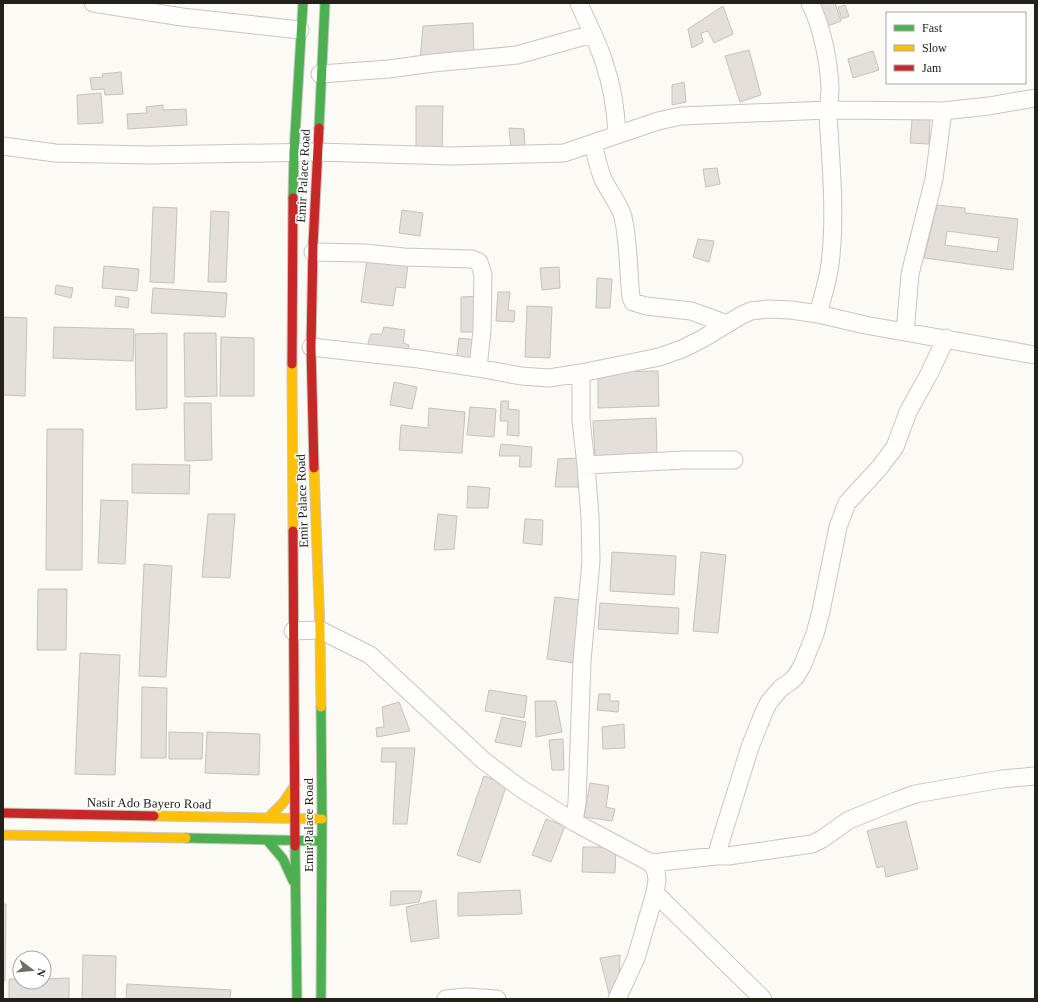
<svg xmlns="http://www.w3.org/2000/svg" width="1038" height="1002" viewBox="0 0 1038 1002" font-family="'Times New Roman',serif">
<rect width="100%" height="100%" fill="#fcfaf4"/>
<path fill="#e4dfda" stroke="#c6c2bd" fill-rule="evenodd" d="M819 3H835L841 21 828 26Z
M845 5 849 16 842 19 838 7Z
M723 6 733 34 714 43 708 31 701 33 703 42 692 48 688 29Z
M473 23 474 56 420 61 423 26Z
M749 50 761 95 740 102 725 56Z
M873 51 879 70 853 78 848 59Z
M121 72 123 94 105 95 104 89 92 90 90 78 103 77 102 74Z
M684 82 686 102 672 105V85Z
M101 93 103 123 78 124 77 95Z
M163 105V110L186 109 187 125 128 129 127 114 147 113 146 107Z
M416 106H443L442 150 416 149Z
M930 119 929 144 910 143 912 120Z
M509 128 524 129 525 148 511 149Z
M717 168 720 184 706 187 703 169Z
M937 205 965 208V213L1018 219 1013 270 924 258ZM947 231 999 238 997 252 945 245Z
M153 207 177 208 174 283 150 282Z
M402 210 423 213 420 236 399 233Z
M211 211 229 212 226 282H208Z
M698 239 714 241 709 262 693 257Z
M367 259 408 264 405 288 396 287 393 306 361 302Z
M104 266 139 269 137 291 102 288Z
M559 267 560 288 542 290 540 268Z
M597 278 612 279 610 308H596Z
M56 285 73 288 71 298 55 294Z
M153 288 227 293 225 317 151 313Z
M498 292H510L508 310 515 311 514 322 496 321Z
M116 296 129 298 128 308 115 306Z
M480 296 479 332H461V297Z
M527 306 552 307 550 358 525 357Z
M3 317 27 318 25 396 3 395Z
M54 327 134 329 133 361 53 358Z
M384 327 405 330 403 343 409 345 407 355 366 350 371 334H382Z
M167 333V408L136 410 135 334Z
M184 333H216L217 396 185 397Z
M221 337 254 338V396H220Z
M459 338 478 340 475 365 456 362Z
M658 371 659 406 598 408V372Z
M394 382 417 387 412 409 390 405Z
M501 401H509L508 409 519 410V436L507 435 508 421H500Z
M184 403H211L212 460 185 461Z
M470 407 496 409 494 437 467 435Z
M429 408 465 412 462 453 399 450 401 425 428 428Z
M656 418 657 454 595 457 593 421Z
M47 429H83L82 570H46Z
M501 444 532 447 531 467H519L520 456H499Z
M579 458 578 487H555L558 459Z
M132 464 190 465 189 494 132 493Z
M468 486 490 488 488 508H467Z
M101 500 128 501 125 564 98 563Z
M208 514H235L230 578 202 577Z
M438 514 457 516 454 549 434 550Z
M525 519 543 520 542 545 523 543Z
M612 552 676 556 674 595 610 591Z
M701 552 726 555 718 633 693 631Z
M144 564 172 566 166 677 139 676Z
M38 589H67L66 650H37Z
M555 597 580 600 573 663 547 659Z
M600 603 679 608 678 634 598 629Z
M80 653 120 655 115 775 75 774Z
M142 687 167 688 166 758H141Z
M489 690 527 696 524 718 485 711Z
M599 694H610V701H619L618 712 597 710Z
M535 701H556L562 732 536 737Z
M399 702 410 731 377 737 376 728 384 727 382 707Z
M502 717 526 722 521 747 495 742Z
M624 724 625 748 603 749 602 727Z
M169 732 203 733 202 759H169Z
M207 732 260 734 259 775 205 773Z
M563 739 564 770H552L549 740Z
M382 748H415L407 824H393L396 762H381Z
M484 776 507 784 480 863 457 855Z
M590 783 609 786 606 807 615 809 612 821 584 817Z
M546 819 565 826 551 862 532 855Z
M906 821 918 869 886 877 884 866 877 868 867 831Z
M583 847H616L615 873 582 872Z
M520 890 522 914 458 916V893Z
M391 891H422L419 902 390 906Z
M436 900 439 938 411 942 406 907Z
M3 904H6L5 981H3Z
M83 955 116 956 115 999H82Z
M620 955 619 986 609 994 600 958Z
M69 978V999H9V979H20V982H44V979Z
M127 984 231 990 230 999H126Z"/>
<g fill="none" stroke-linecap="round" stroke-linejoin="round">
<defs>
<path id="street" d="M93 3 182 17 300 30
M579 3C587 23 598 42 604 62 612 85 616 110 617 135
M810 3C822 26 829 62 830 88 830 97 828 106 828 115 831 163 836 217 830 264 828 281 822 298 818 314
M320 74 389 69 433 63 517 55 592 34
M593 143C596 155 598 167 603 179 609 192 619 203 623 217 629 243 628 271 631 297L633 302 646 306 691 311 727 324
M3 146 55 153 150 155 317 152 451 156 564 153 658 121 681 116 828 110 943 111 989 106 1035 98
M313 252 364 253 404 257 472 259 479 262 483 275 482 330 478 368
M905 332 910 274 934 179 943 111
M311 347 419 359 478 368 521 376 549 378 581 373 659 357 682 349 702 339 742 315 751 311 768 309 791 310 818 314 865 325 1035 355
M586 465 685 460H734
M293 631 320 630 370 655 484 761 520 788 574 822 651 863 656 871 657 880 655 893 636 958 617 999
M574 822 577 803 582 661 591 561 590 517 586 465 581 420V373
M716 856 750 747 764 712 769 702 781 688 791 681 796 676 802 666 815 634 821 611 838 527 847 503 880 467 895 447 908 412 929 374 946 338
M651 863 716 856H728L812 844 822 839 849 820 896 801 915 794 1002 779 1035 776
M655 893 763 999
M446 999 466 997 497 999"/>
<path id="fast" d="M319 128 325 3
M293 198 294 152 303 3
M321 707 322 819 321 999
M186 838 322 841
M267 840 283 859 293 881
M295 846 297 999"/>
<path id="slow" d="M292 364 293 531
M314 468 320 630 321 707
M154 816 322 819
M268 818 283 803 295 785
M3 835 186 838"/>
<path id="jam" d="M292 364 293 198
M314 468 311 347 313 245 319 128
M293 531 295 846
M3 813 154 816"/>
</defs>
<use href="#street" stroke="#c9c6c0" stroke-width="19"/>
<use href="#fast" stroke="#c9c6c0" stroke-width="11"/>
<use href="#slow" stroke="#c9c6c0" stroke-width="11"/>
<use href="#jam" stroke="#c9c6c0" stroke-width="11"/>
<use href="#street" stroke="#fffefd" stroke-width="17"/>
<use href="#fast" stroke="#4caf50" stroke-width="9"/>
<use href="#slow" stroke="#ffc107" stroke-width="9"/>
<use href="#jam" stroke="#c62828" stroke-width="9"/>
</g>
<g text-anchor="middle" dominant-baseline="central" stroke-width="3" stroke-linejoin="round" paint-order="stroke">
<g font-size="13" fill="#23211a" stroke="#fff">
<text transform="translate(303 176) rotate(-87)">Emir Palace Road</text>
<text transform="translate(302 501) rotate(-92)">Emir Palace Road</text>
<text transform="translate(149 803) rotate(1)">Nasir Ado Bayero Road</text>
<text transform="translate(308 825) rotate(-90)">Emir Palace Road</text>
</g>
</g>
<rect width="1038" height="1002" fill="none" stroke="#23211a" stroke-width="8"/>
<rect x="886" y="12" width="140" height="72" fill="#ffffff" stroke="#a7a6a3"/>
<rect x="894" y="25" width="20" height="6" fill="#4caf50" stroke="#a7a6a3"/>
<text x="922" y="32" font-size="12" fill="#23211a">Fast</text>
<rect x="894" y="45" width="20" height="6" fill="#ffc107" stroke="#a7a6a3"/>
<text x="922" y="52" font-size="12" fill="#23211a">Slow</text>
<rect x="894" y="65" width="20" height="6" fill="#c62828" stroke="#a7a6a3"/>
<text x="922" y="72" font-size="12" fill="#23211a">Jam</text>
<g transform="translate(32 970) rotate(106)"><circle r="19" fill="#ffffff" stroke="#a7a6a3"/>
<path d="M0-3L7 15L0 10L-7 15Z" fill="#6f6d66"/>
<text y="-6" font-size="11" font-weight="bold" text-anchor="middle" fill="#23211a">N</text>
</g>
</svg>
